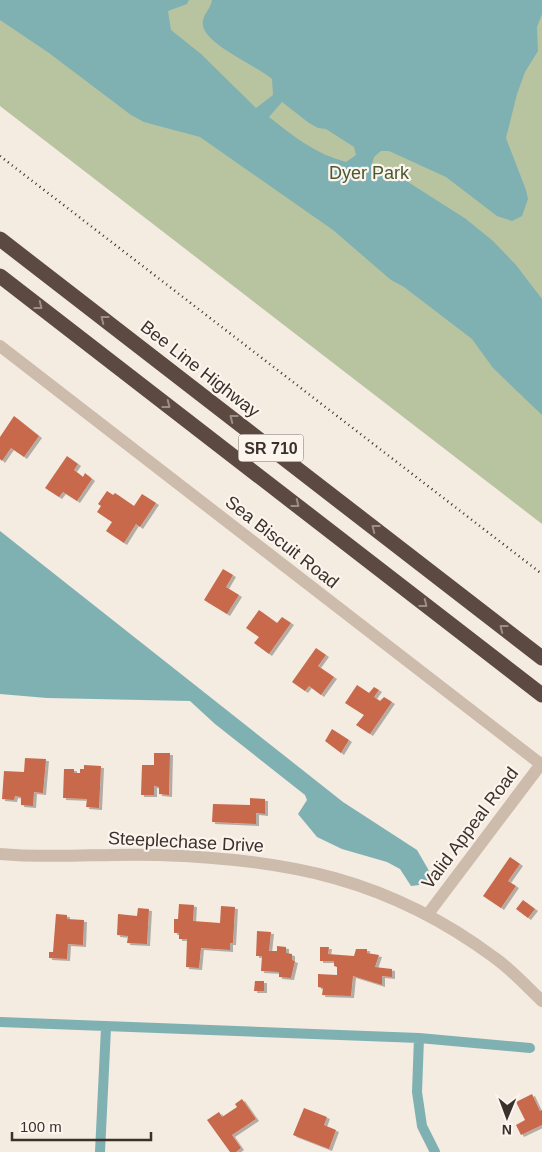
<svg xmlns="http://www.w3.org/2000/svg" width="542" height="1152" viewBox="0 0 542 1152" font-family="Arial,sans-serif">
<defs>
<filter id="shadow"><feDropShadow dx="3" dy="2" stdDeviation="0" flood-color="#0004"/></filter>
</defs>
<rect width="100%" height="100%" fill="#f4ebe1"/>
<path fill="#b8c4a0" d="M0 0H542V524L0 106Z"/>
<path fill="#7fb0b2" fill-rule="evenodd" d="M0 0H189L187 4 168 11 171 30 201 54 256 108 273 95 272 79C258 66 198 42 203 21 204 13 210 10 212 0H542V14L537 27 538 51 525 72 517 94 506 138 526 190 528 199 522 216 512 221 497 216 446 177 389 151H381L374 157 372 164 373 167 397 175 466 219 493 241 516 265 542 299V415L493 368 472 339 404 287 391 280 333 230 200 137 144 122 131 115 49 53 0 20ZM282 102 309 123 318 128 326 129 354 147 356 155 346 162C316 154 294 137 269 117Z
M0 531 343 802 417 850 428 869 430 877 428 884 411 886 400 869 387 862 342 849 317 837 298 814 307 800 305 795 215 724 190 701 47 698 0 694Z"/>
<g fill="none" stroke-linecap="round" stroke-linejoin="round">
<path stroke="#7fb0b2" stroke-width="10" d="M0 1022 419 1038 530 1048
M419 1038 417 1092 422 1126 435 1152
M100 1152 106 1028"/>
</g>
<path fill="#c8694b" filter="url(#shadow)" d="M14 416 39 436 24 457 11 448 2 461 0 459V437Z
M67 456 78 464 74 470 83 477 85 473 92 479 77 501 63 492 59 497 45 488Z
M107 491 113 495 115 493 134 506 142 494 156 503 140 527 136 524 124 543 106 531 112 522 97 512 101 506 98 504Z
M223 569 233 575 226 587 239 595 227 614 204 600Z
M259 610 277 623 282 617 291 623 269 654 254 643 259 637 246 628Z
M316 648 326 655 318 666 334 677 321 695 309 686 305 691 292 682Z
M357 685 369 693 374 687 379 690 374 697 380 701 384 697 392 702 370 734 356 725 364 715 345 703Z
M332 729 349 740 341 753 325 741Z
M154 753H170L169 795 159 794V787L154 786V795H141L142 765H154Z
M25 758 46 759 43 793 34 792 33 806 21 805V797L15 796 14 800 2 799 4 771 24 772Z
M84 765 101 766 99 808 86 807 87 799 63 798 64 769H74V773H80V769H84Z
M250 798 265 799V814L256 813V824L212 822 213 804 250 805Z
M510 857 520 864 508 881 516 886 501 908 483 896Z
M523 900 535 909 528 918 516 909Z
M179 904 194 905 193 921 220 923 221 906 235 907 233 943H230V950L201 948 199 968 186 967 187 939H179V933H174V919H178Z
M138 908 149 909 147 944 127 943 128 936 117 935 118 914 137 916Z
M56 914 67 915V919L84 920 83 945 68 944 67 959 49 958V952H53Z
M257 931 271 932 269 951H277V946L286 947V953L292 954V960L295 961 291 978 279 977V972L261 971 262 956H256Z
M320 947H329L328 954 354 956 356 949H367V953L379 955 375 967 392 969V977L382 976V985L353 976 351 996 322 995 323 988 318 987V974L337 975V967L334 966V961H320Z
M255 981H264V991H254Z
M532 1094 540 1111 542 1110V1125L521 1135 516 1125 525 1120 516 1102Z
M242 1099 256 1119 232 1135 241 1148 236 1152H230L207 1120 219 1112 222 1117 237 1107 235 1104Z
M304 1108 327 1117 324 1125 336 1130 329 1149 293 1135Z"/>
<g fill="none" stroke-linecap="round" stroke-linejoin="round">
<path stroke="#cdbbac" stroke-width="12" d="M0 346 542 765
M0 854C53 859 105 853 158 855 288 859 389 879 495 958 512 970 527 987 542 1001
M428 914 541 764"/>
<path stroke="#5c4a42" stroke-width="15" d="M0 239 542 658
M0 276 542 695"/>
<path stroke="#3b302b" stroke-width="2.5" stroke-dasharray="1 4" stroke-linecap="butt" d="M0 156 542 574"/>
</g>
<defs><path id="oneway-chevron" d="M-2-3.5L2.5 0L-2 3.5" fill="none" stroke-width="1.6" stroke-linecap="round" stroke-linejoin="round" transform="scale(1.25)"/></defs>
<g stroke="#9c8e87">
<use href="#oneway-chevron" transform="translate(39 306) rotate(38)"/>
<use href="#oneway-chevron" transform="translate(104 319) rotate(-142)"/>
<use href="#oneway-chevron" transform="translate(167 405) rotate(38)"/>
<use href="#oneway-chevron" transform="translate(233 418) rotate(-142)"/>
<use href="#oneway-chevron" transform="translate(296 504) rotate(38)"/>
<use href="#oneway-chevron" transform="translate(375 528) rotate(-142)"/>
<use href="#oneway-chevron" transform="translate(424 604) rotate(38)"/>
<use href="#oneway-chevron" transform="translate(503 628) rotate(-142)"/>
</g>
<g text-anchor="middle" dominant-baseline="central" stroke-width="4.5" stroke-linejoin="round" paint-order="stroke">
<rect fill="#fbf5ee" stroke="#756b66" stroke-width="1" x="238.5" y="434.5" width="65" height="27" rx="4"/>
<g font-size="16" font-weight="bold" fill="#3b302b">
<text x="271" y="448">SR 710</text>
</g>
<g font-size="18" fill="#4a5a2e" stroke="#fbf5ee">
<text x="369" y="173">Dyer Park</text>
</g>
<g font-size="18" fill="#3b302b" stroke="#fbf5ee">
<text transform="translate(200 369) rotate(38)">Bee Line Highway</text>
<text transform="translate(282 542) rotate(38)">Sea Biscuit Road</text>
<text transform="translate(470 828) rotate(-53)">Valid Appeal Road</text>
<text transform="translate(186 842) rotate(3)">Steeplechase Drive</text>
</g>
</g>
<g transform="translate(507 1117) rotate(181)" stroke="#fbf5ee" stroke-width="4" paint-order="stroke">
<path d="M0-4L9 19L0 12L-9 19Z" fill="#3b302b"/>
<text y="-8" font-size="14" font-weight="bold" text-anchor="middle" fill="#3b302b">N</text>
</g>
<path d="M12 1132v8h139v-8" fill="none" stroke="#3b302b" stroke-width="2.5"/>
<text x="20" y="1132" font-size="15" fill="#3b302b" stroke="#fbf5ee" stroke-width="4" paint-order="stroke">100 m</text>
</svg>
